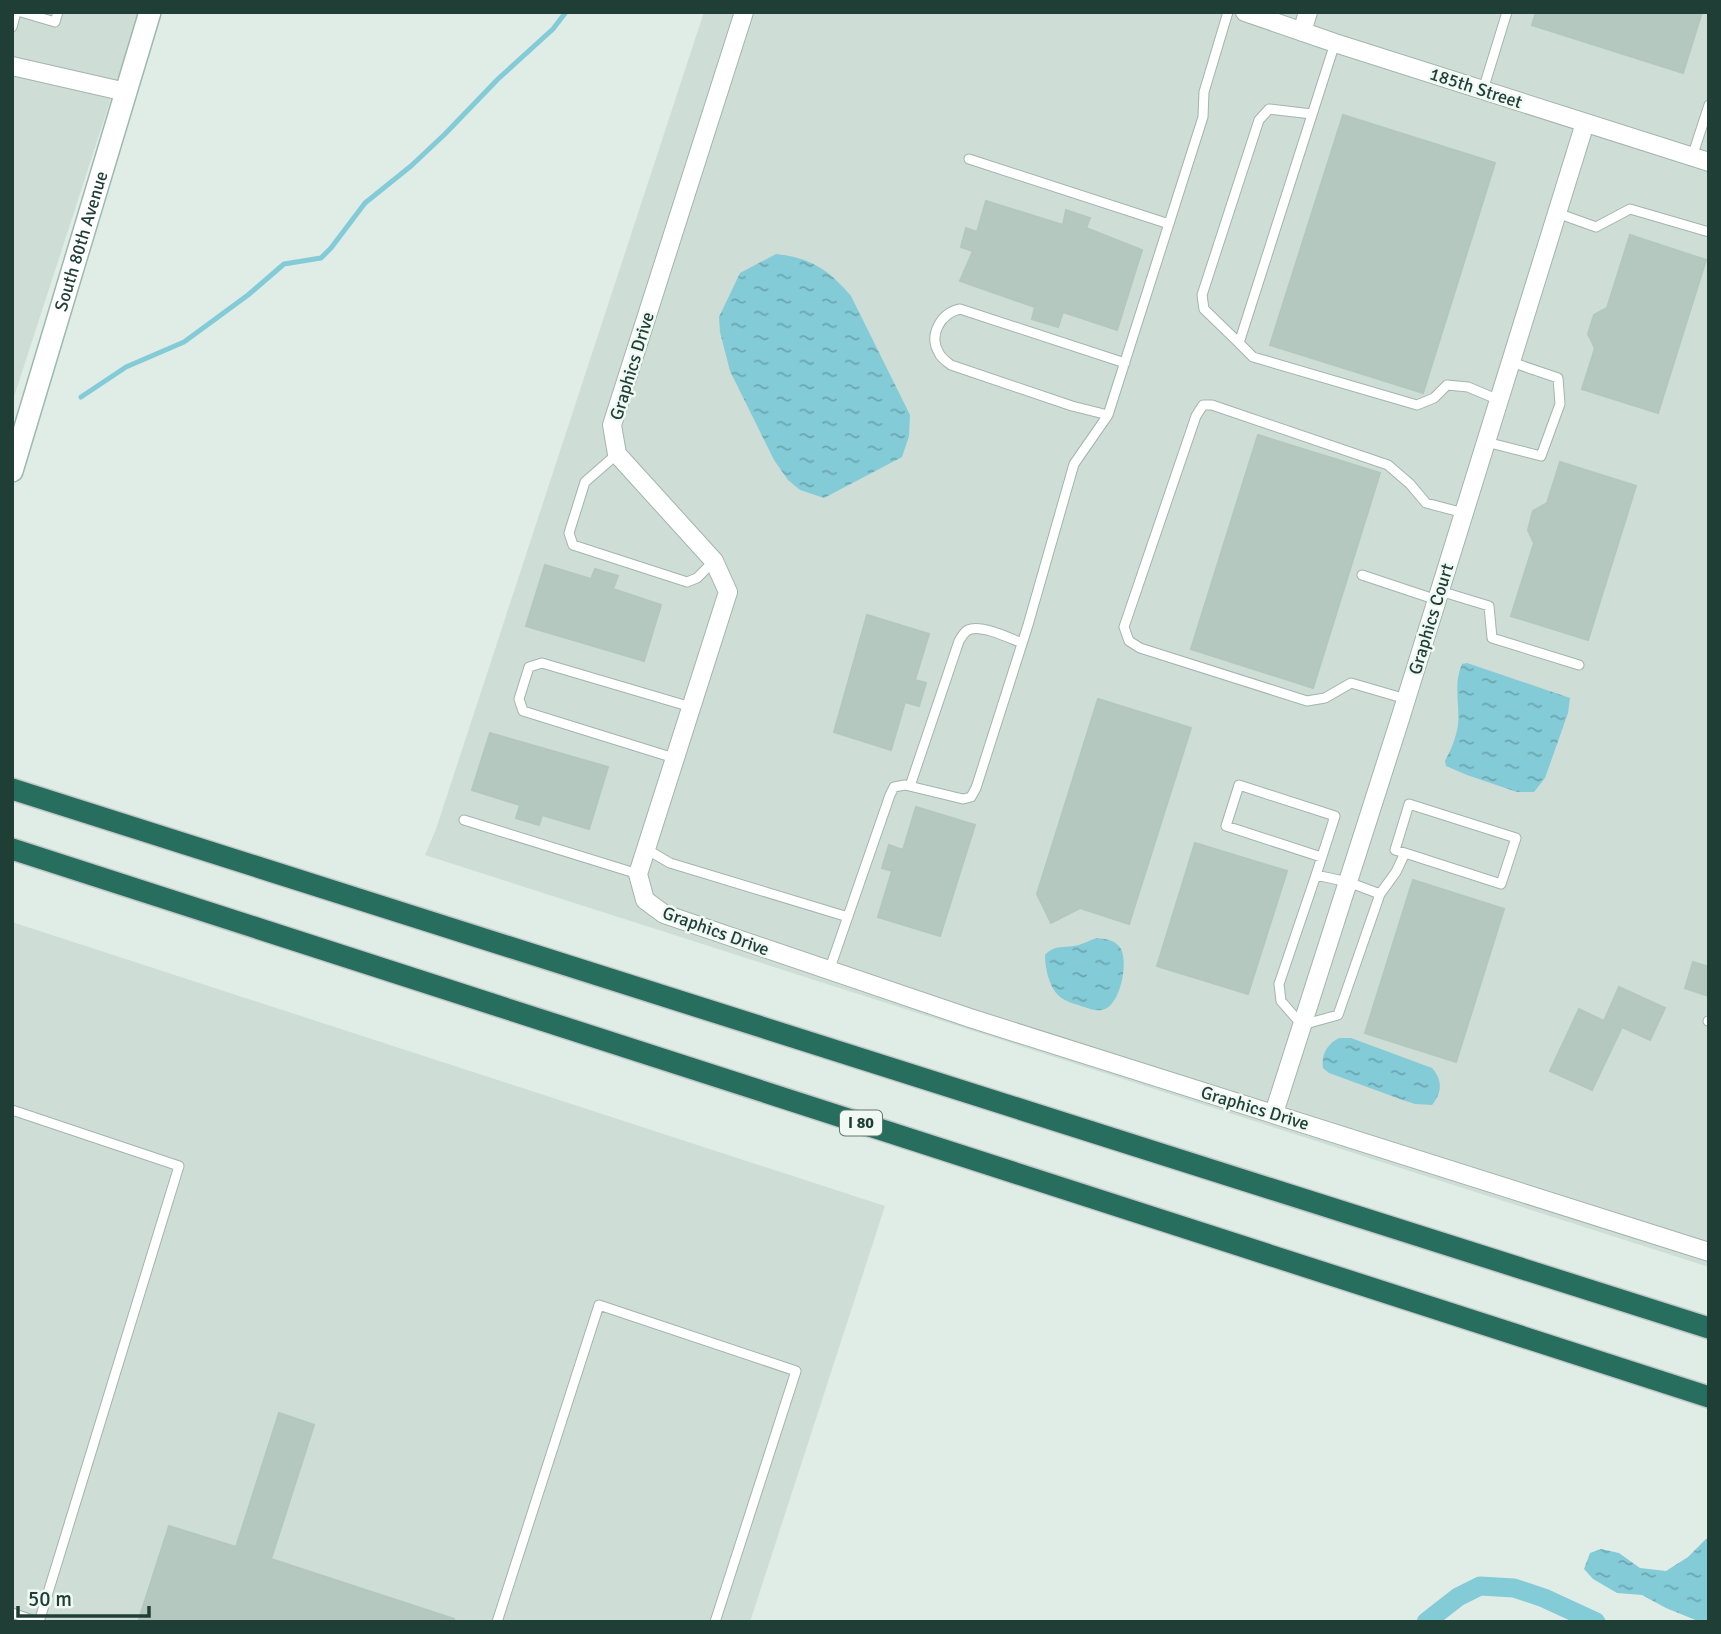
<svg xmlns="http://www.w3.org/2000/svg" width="1721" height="1634" viewBox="0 0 1721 1634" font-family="Signika,sans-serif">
<defs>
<pattern id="water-ripples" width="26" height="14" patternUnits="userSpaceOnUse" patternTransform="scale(1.75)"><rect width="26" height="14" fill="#83cbd7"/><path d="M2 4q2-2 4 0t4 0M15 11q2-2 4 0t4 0" fill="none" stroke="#6ba6af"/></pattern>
</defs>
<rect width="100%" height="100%" fill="#e0ede7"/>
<path fill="#ceddd6" d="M12 12H139L12 403Z
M704 12H1229L1709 165V1267L425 855 436 829Z
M1268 12H1709V153Z
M12 922 885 1206 750 1622H12Z"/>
<path fill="url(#water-ripples)" d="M776 254C811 258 828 269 851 296L910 415 909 436 902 457 824 498 800 490 788 480 774 460 730 371 720 332 719 317 740 273Z
M1467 663 1570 698 1568 713 1545 778 1534 792H1517L1467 775 1446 766 1445 761C1451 750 1456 738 1458 725 1460 704 1453 684 1462 664Z
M1097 938C1106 939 1116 940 1121 949 1128 963 1121 1002 1105 1009 1099 1012 1090 1009 1084 1007 1076 1004 1065 1002 1059 996 1049 987 1045 968 1045 955 1054 945 1062 948 1074 946 1082 945 1089 940 1097 938Z
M1339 1038H1351L1432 1068C1443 1080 1442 1093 1432 1105L1415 1104 1400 1099 1329 1073 1323 1068C1321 1055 1327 1044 1339 1038Z
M1709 1538V1622L1698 1621 1666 1608 1642 1595 1617 1593 1593 1579 1584 1569 1590 1553 1601 1549 1619 1553 1640 1568 1666 1571 1688 1557 1706 1539Z"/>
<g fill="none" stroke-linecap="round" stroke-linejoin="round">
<path stroke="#83cbd7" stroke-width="5" d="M81 397 126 367 184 342 248 295 284 264 321 258 331 248 365 203 411 166 445 134 498 79 553 29 566 12"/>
<path stroke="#83cbd7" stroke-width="19" d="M1426 1622 1458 1597 1480 1586 1514 1588 1544 1598 1596 1622"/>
</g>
<path fill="#b5c8c0" stroke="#b2c7be" stroke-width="2" d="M1536 12H1702L1683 73 1532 25Z
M1343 115 1495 163 1423 393 1270 345Z
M986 201 1063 225 1066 210 1090 218 1086 228 1142 250 1117 330 1063 312 1058 327 1032 319 1035 307 960 281 973 251 961 247 966 228 977 232Z
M1630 235 1706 260 1658 413 1582 389 1595 348 1588 334 1594 315 1607 308Z
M1258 435 1380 473 1313 688 1191 649Z
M1560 462 1636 486 1588 640 1511 616 1534 543 1528 530 1533 511 1547 503Z
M545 565 591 579 595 569 618 576 613 589 661 605 644 661 526 626Z
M867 615 929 634 915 680 926 683 919 706 905 702 891 750 834 732Z
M1098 699 1191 728 1129 924 1080 908 1051 923 1037 894Z
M490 733 608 767 589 829 542 815 539 825 516 818 520 805 472 790Z
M916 807 975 825 940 936 878 917 892 871 882 868 889 845 903 850Z
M1195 843 1287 871 1248 994 1157 966Z
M1413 880 1504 909 1456 1062 1365 1033Z
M1693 962 1709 967V996L1685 988Z
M1619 987 1665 1008 1650 1040 1622 1027 1592 1090 1550 1071 1579 1009 1604 1021Z
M279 1413 314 1425 271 1559 454 1619 453 1622H148L139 1619 169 1526 236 1547Z"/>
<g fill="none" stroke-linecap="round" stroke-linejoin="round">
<defs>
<path id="lane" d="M21 12 55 22 58 12
M12 27 16 12
M1335 43 1239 343 1253 357 1417 405 1434 398 1447 385 1468 387 1499 400
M1483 90 1507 12
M1692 157 1709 105
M969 159 1169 224
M1557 213 1596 227 1630 209 1709 232
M1239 343 1204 309 1202 295 1259 120 1269 109 1312 114
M1108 415 1072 406 951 365C947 362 941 358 939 353 928 335 941 313 960 309L1125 363
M1486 442 1541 456 1560 404 1558 378 1511 362
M617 454 585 482 569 533 573 545 687 582 697 578 714 561
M1362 575 1437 600
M1440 591 1489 606 1492 638 1579 665
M1406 699 1351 683 1325 698 1307 701 1140 648 1129 641 1124 627 1196 416 1203 405H1212L1388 465 1410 484 1426 503 1464 513
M674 758 523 711 519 699 529 667 542 663 691 707
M910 786 959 641C962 636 965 630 971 629 985 626 1009 638 1022 643
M464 820 638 874
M646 849 670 863 848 917
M1316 875 1335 816 1239 785 1226 826 1321 857
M1380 894 1348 882 1316 875 1279 984 1281 1001 1302 1025 1338 1015 1380 894 1396 872 1405 853 1501 884 1516 838 1409 804 1395 850 1405 853
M829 971 890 795 894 787 905 785 963 799 971 797 976 788 1028 625 1074 464 1108 415 1203 117 1204 92 1228 12
M1708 1021H1709
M12 1110 179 1166 39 1622
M12 1613 38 1622
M497 1622 599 1305 796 1371 715 1622"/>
<path id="street" d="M744 12 612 425 617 454 714 561 728 592 638 874 645 900 664 914 970 1018 1709 1252
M1245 12 1335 43 1709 162
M1302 32 1308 12
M12 66 126 92
M1274 1113 1400 719 1585 123"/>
<g id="secondary">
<path id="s1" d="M12 471 150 12"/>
</g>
<path id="highway" d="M12 789 1709 1328
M12 849 1709 1397"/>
</defs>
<use href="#lane" stroke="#a2b5ae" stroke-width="11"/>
<use href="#street" stroke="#a2b5ae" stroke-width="20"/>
<use href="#secondary" stroke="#9db9af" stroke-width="24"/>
<use href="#highway" stroke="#c0c9c7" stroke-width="24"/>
<use href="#lane" stroke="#fff" stroke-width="9"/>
<use href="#street" stroke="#fff" stroke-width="18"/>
<use href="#secondary" stroke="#fff" stroke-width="21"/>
<use href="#highway" stroke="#286e5e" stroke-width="21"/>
</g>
<g text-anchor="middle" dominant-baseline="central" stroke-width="5" stroke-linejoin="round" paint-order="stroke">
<rect fill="#f1f9f5" stroke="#5e776f" stroke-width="2" x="840" y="1110.5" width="42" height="25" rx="5"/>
<g font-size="16" font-weight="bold" fill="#1f3f36">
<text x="861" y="1123">I 80</text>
</g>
<g font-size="18" fill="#1f3f36" stroke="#f1f9f5">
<text transform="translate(1476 88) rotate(18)">185th Street</text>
<text stroke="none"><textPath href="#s1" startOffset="240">South 80th Avenue</textPath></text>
<text transform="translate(632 366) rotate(-73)">Graphics Drive</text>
<text transform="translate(1431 619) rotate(-73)">Graphics Court</text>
<text transform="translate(716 931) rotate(20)">Graphics Drive</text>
<text transform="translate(1255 1108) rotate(17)">Graphics Drive</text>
</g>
</g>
<rect width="1721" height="1634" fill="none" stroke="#1f3f36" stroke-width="28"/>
<path d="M18 1606v10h131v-10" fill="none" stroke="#1f3f36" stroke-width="3.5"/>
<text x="28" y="1606" font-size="21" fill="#1f3f36" stroke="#f1f9f5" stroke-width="5" paint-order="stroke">50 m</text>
</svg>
